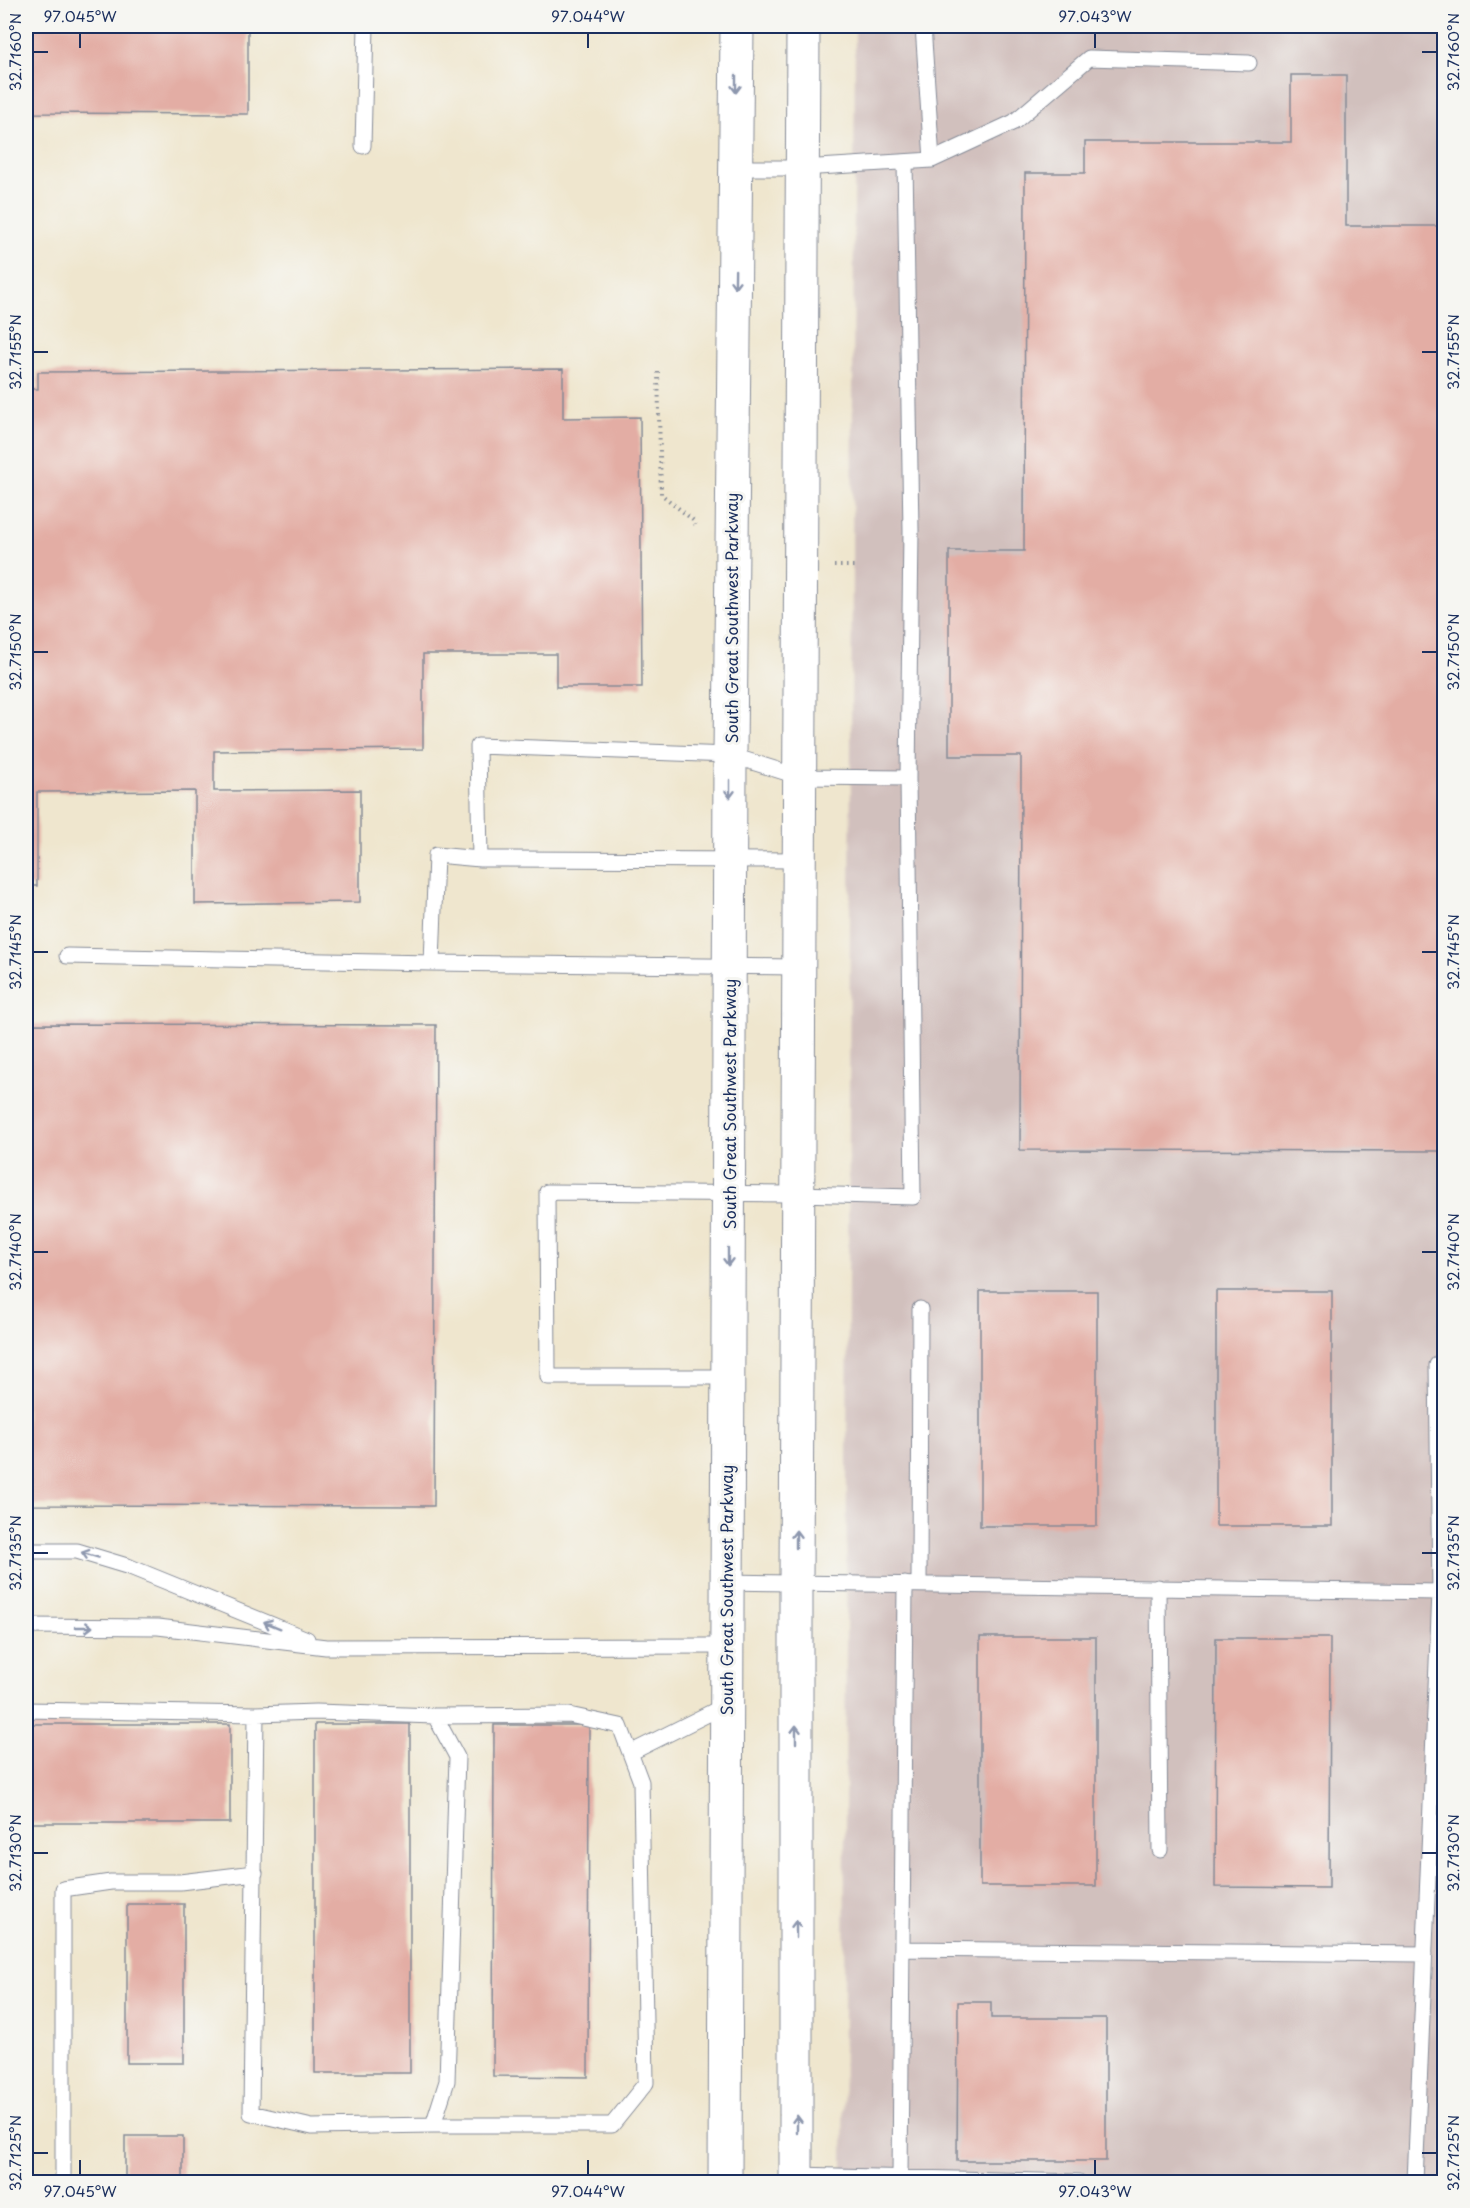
<svg xmlns="http://www.w3.org/2000/svg" width="1470" height="2208" viewBox="0 0 1470 2208" font-family="'Playpen Sans',sans-serif">
<rect width="100%" height="100%" fill="#f6f6f2"/>
<filter id="ink" filterUnits="userSpaceOnUse"><feTurbulence type="fractalNoise" baseFrequency=".0167" numOctaves="2"/><feDisplacementMap in="SourceGraphic" scale="12" xChannelSelector="R" yChannelSelector="G"/><feConvolveMatrix kernelMatrix="1 2 1 2 8 2 1 2 1" color-interpolation-filters="sRGB"/></filter>
<filter id="wash" filterUnits="userSpaceOnUse"><feTurbulence type="fractalNoise" baseFrequency=".008" numOctaves="4" result="noise"/><feDisplacementMap in="SourceGraphic" scale="24" xChannelSelector="R" yChannelSelector="G"/><feGaussianBlur stdDeviation="1.35" result="paint"/><feColorMatrix in="noise" values="0 0 0 0 0 0 0 0 0 0 0 0 0 0 0 0 0 1.4 0 .05"/><feComposite in="paint" operator="in"/></filter>
<g filter="url(#wash)">
<rect width="100%" height="100%" fill="#efe6ce"/>
<path fill="#d1c0bd" d="M855 26H1444V2182H843Z"/>
<g id="blocks">
<path fill="#e3ada4" d="M26 26H248V114L26 113Z
M1291 75H1346V226H1444V1151L1020 1150 1021 756H949V551H1024L1025 173H1085V142H1291Z
M563 369V418L640 417 642 687H556V654H423V749L214 751V791L360 790V902L195 904V791L37 792V886H26V389H38V372Z
M26 1024 436 1025 434 1506 26 1505Z
M980 1291H1097V1526H980Z
M1216 1291H1332V1526H1216Z
M980 1637H1096V1886H980Z
M1216 1638H1330L1329 1888 1215 1887Z
M26 1724H230V1823H26Z
M315 1724H410V2073H315Z
M494 1725H589L588 2077 493 2076Z
M127 1904H184V2063H127Z
M958 2002H991V2018H1106V2161H957Z
M125 2136H183V2182H125Z"/>
</g>
</g>
<g filter="url(#ink)">
<use href="#blocks" fill-opacity="0" stroke="#858a96" stroke-width="1.5"/>
<g fill="none" stroke-linecap="round" stroke-linejoin="round">
<defs>
<path id="lane" d="M923 26 932 160
M363 146 366 26
M905 162 911 531 908 778
M736 168H802L932 160 1014 122 1089 58 1249 63
M480 859 436 855 432 963 798 967
M67 956 432 963
M727 1377H548L547 1192 797 1194 913 1197 908 778 800 777 730 755 478 746 480 859 799 860
M26 1551H77L130 1567 307 1639
M726 1582 1440 1592 1437 1365 1444 1358
M919 1584 920 1309
M1158 1587 1160 1850
M26 1626 158 1627 326 1647 726 1646
M26 1710 256 1714
M316 1712 435 1716 457 1757 447 2081 433 2125 312 2127 251 2113 256 1714Z
M630 1753 726 1705
M902 1949 1425 1954
M433 2125H612L646 2083 641 1782 620 1726 569 1715 435 1716
M797 2175 1079 2182
M900 2178 905 1584
M63 2182V1889L111 1882H180L255 1873
M1415 2182 1440 1592"/>
<path id="secondary" d="M725 2182 730 755 737 26
M796 2182V1583L803 26"/>
</defs>
<use href="#lane" stroke="#858a96" stroke-width="17"/>
<use href="#secondary" stroke="#858a96" stroke-width="35"/>
<path stroke="#858a96" stroke-width="4" stroke-dasharray="1.5 4.5" stroke-linecap="butt" d="M658 372 661 494 694 521 695 525
M834 566H854"/>
<use href="#lane" stroke="#fff" stroke-width="15"/>
<use href="#secondary" stroke="#fff" stroke-width="33"/>
</g>
<defs><path id="oneway-shaft" d="M-6 0H5M1.5-3L5.5 0L1.5 3" fill="none" stroke-width="1.6" stroke-linecap="round" stroke-linejoin="round" transform="scale(1.5)"/></defs>
<g stroke="#8d97ae">
<use href="#oneway-shaft" transform="translate(736 84) rotate(90)"/>
<use href="#oneway-shaft" transform="translate(735 279) rotate(91)"/>
<use href="#oneway-shaft" transform="translate(730 789) rotate(90)"/>
<use href="#oneway-shaft" transform="translate(728 1257) rotate(90)"/>
<use href="#oneway-shaft" transform="translate(796 1539) rotate(-90)"/>
<use href="#oneway-shaft" transform="translate(90 1555) rotate(-163)"/>
<use href="#oneway-shaft" transform="translate(272 1625) rotate(-158)"/>
<use href="#oneway-shaft" transform="translate(84 1627)"/>
<use href="#oneway-shaft" transform="translate(796 1734) rotate(-90)"/>
<use href="#oneway-shaft" transform="translate(796 1929) rotate(-90)"/>
<use href="#oneway-shaft" transform="translate(797 2124) rotate(-90)"/>
</g>
</g>
<path fill="none" stroke="#1b2f5e" stroke-width="2" d="M80 33V48M588 33V48M1095 33V48M33 52H48M1422 52H1437M33 352H48M1422 352H1437M33 652H48M1422 652H1437M33 952H48M1422 952H1437M33 1252H48M1422 1252H1437M33 1553H48M1422 1553H1437M33 1853H48M1422 1853H1437M33 2153H48M1422 2153H1437M80 2160V2175M588 2160V2175M1095 2160V2175"/>
<g text-anchor="middle" dominant-baseline="central" stroke-width="6" stroke-linejoin="round" paint-order="stroke">
<g font-size="16" fill="#1b2f5e" stroke="#f6f6f2">
<text transform="translate(731 618) rotate(-90)">South Great Southwest Parkway</text>
<text transform="translate(729 1104) rotate(-90)">South Great Southwest Parkway</text>
<text transform="translate(726 1590) rotate(-90)">South Great Southwest Parkway</text>
</g>
</g>
<rect width="1470" height="2208" fill="none" stroke="#f6f6f2" stroke-width="66"/>
<rect x="33" y="33" width="1404" height="2142" fill="none" stroke="#1b2f5e" stroke-width="2"/>
<g font-size="15" text-anchor="middle" fill="#1b2f5e">
<text x="80" y="22">97.045°W</text>
<text x="588" y="22">97.044°W</text>
<text x="1095" y="22">97.043°W</text>
<text transform="translate(16 52) rotate(-90)" y="5">32.7160°N</text>
<text transform="translate(1454 52) rotate(-90)" y="5">32.7160°N</text>
<text transform="translate(16 352) rotate(-90)" y="5">32.7155°N</text>
<text transform="translate(1454 352) rotate(-90)" y="5">32.7155°N</text>
<text transform="translate(16 652) rotate(-90)" y="5">32.7150°N</text>
<text transform="translate(1454 652) rotate(-90)" y="5">32.7150°N</text>
<text transform="translate(16 952) rotate(-90)" y="5">32.7145°N</text>
<text transform="translate(1454 952) rotate(-90)" y="5">32.7145°N</text>
<text transform="translate(16 1252) rotate(-90)" y="5">32.7140°N</text>
<text transform="translate(1454 1252) rotate(-90)" y="5">32.7140°N</text>
<text transform="translate(16 1553) rotate(-90)" y="5">32.7135°N</text>
<text transform="translate(1454 1553) rotate(-90)" y="5">32.7135°N</text>
<text transform="translate(16 1853) rotate(-90)" y="5">32.7130°N</text>
<text transform="translate(1454 1853) rotate(-90)" y="5">32.7130°N</text>
<text transform="translate(16 2153) rotate(-90)" y="5">32.7125°N</text>
<text transform="translate(1454 2153) rotate(-90)" y="5">32.7125°N</text>
<text x="80" y="2197">97.045°W</text>
<text x="588" y="2197">97.044°W</text>
<text x="1095" y="2197">97.043°W</text>
</g>
</svg>
